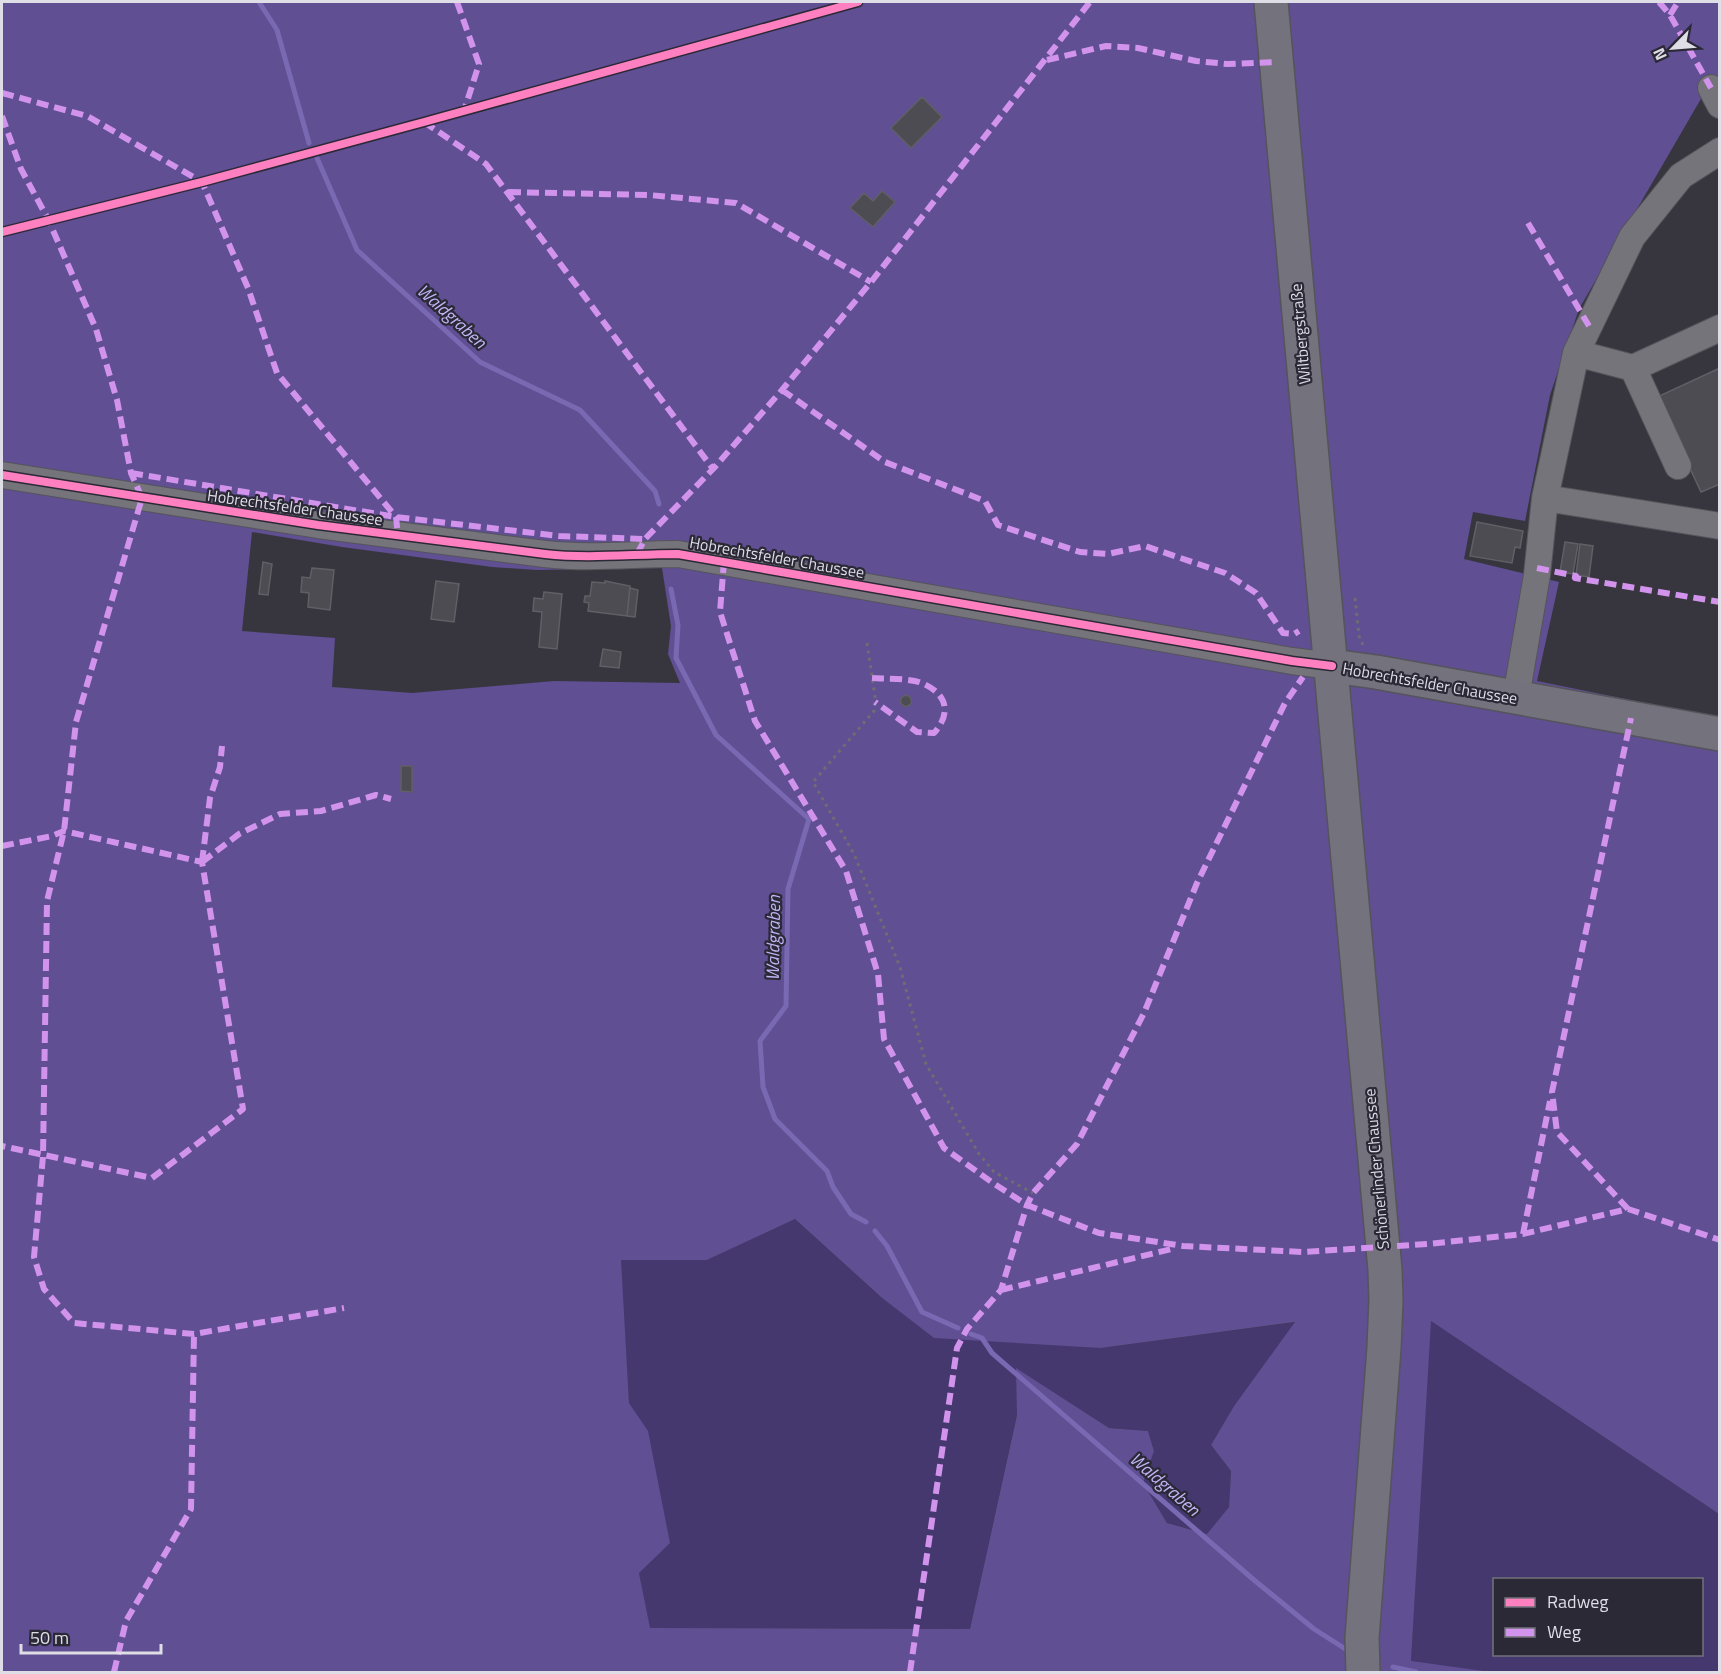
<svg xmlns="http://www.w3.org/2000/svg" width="1721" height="1674" viewBox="0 0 1721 1674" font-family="'Titillium Web',sans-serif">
<rect width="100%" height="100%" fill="#37363e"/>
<path fill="#45386e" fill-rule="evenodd" d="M795 1219 881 1297 1101 1348 1297 1322 1234 1406 1211 1445 1231 1471 1229 1507 1208 1534 1167 1523 1143 1483 1154 1451 1148 1431 1109 1428 1017 1369V1415L970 1629 649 1628 639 1573 648 1432 629 1403 620 1260H707Z
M1430 1320 1719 1514V1672H1491L1411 1662ZM1494 1580H1702V1654H1494Z"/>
<path fill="#604f93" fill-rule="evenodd" d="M2 2H1719V84L1702 97 1579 309 1550 395 1525 521 1473 512 1464 559 1559 582 1537 681 1719 718V1514L1431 1321 1411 1661 1491 1672H2ZM252 532 342 547 492 567 537 570 662 568 671 626 668 654 680 683 554 681 412 693 332 687 335 638 242 631ZM795 1219 881 1297 934 1338 1101 1348 1295 1322 1234 1406 1211 1445 1231 1471 1229 1507 1207 1534 1167 1523 1143 1483 1154 1451 1148 1431 1109 1428 1016 1368 1017 1415 970 1629 650 1628 639 1573 670 1543 648 1431 629 1403 621 1260H707Z"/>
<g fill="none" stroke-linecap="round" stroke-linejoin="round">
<path stroke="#7969b2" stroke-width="5" d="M259 2 277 30 309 143
M317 158 357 250 480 362 580 410 655 491 659 504
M671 589 678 625 676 658 716 735 809 819 788 889 786 1006 760 1041 763 1087 775 1119 827 1171 833 1187 851 1214 866 1222
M875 1231 887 1246 922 1312 958 1328
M971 1334 982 1338 992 1353 1254 1580 1314 1629 1347 1650
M1393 1667 1416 1672"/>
</g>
<path fill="#4c4c52" stroke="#605f66" stroke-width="1.5" d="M922 97 942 117 911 148 891 128Z
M882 191 895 202 873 227 850 208 864 193 873 201Z
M1720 368V484L1701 492 1657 397Z
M1477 522 1523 531 1520 548 1515 547 1512 563 1470 556Z
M1565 542 1578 544 1573 574 1560 572Z
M1580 544 1593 546 1589 577 1576 575Z
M263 562 272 564 268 595 259 594Z
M312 568 334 570 330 610 308 607 309 593 301 592 302 577 310 578Z
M436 581 459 584 454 622 431 619Z
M605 581 630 586 627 616 588 611 589 603 584 602 585 596H590L592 582 605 583Z
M630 588 638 590 635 617 627 616Z
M544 592 562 594 557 649 539 647 542 612 533 611 534 598 543 599Z
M603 649 621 652 619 668 600 666Z
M900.5 701a5.5 5.5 0 1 1 11 0a5.5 5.5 0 1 1-11 0Z
M401 766H412V792L401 791Z"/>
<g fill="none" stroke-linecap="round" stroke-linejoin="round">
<defs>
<path id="minor" d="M1711 88 1720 105
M1576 353 1633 368 1720 328
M1633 368 1678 466
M2 475 318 525 545 554C589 559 633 554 678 554L1292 661 1332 666
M1545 498 1720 526
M1516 697 1537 575 1545 498 1576 353 1632 237 1681 176 1720 151"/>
<path id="major" d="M1271 2 1385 1270 1386 1300 1384 1348 1362 1638 1363 1672
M1332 666 1376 672 1720 734"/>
</defs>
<use href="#minor" stroke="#55545b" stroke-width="28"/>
<use href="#major" stroke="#55545b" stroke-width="36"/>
<path stroke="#6e6d73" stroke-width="3" stroke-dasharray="3 4.5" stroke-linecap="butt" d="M1355 598 1359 636 1363 645
M867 643 875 696 874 711 813 782 854 854 900 967 926 1064 979 1154 994 1172 1033 1193"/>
<use href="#minor" stroke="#75747a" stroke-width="26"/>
<use href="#major" stroke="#74727c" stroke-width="33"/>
<path stroke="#d193ec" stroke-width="6" stroke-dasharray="12 6" stroke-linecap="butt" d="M457 2 479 64 464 111
M1659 2 1670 15 1711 88
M1670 15 1678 2
M1047 60 1106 46 1138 48 1196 61 1227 64 1276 62
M2 93 87 116 202 182 248 288 277 373 396 517 398 536
M2 116 21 169 48 219 96 329 117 400 131 473 142 498 76 722 64 831 47 901 43 1156 34 1257 44 1289 74 1323 194 1334 344 1308
M424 122 486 164 713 469
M509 192 649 195 736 203 871 282
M1528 223 1589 326
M782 390 885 462 985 501 998 525 1080 552 1108 554 1145 546 1225 573 1256 593 1283 633 1294 634 1299 631
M131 473 396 517 559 536 645 539
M637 554 645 539 713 469 782 390 871 282 1090 2
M724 561 720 612 755 721 846 871 878 974 884 1039 944 1148 993 1183 1027 1205 1099 1233 1183 1246 1303 1252 1428 1244 1523 1234 1628 1209 1720 1240
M1537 568 1576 576 1575 578 1720 602
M872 678C886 679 913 678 924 684 948 695 951 714 934 733L917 732 875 702
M2 846 52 836 64 831 202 862 243 1109 152 1178 2 1146
M202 862 239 834 280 814 321 811 376 795 391 799
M202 862 210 798 220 767 222 746
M1628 1209 1557 1132 1552 1092 1631 718
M1523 1234 1550 1101
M1001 1290 1176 1248
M114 1672 126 1621 191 1509 194 1334
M910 1672 957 1348 967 1329 1001 1290 1027 1205 1033 1193 1077 1144 1144 1013 1197 883 1285 703 1303 677"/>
<defs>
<path id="cycleway" d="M2 232 202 182 424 122 858 2
M2 475 318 525 545 554C589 559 633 554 678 554L1292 661 1332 666"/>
</defs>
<use href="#cycleway" stroke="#2b2936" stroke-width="11"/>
<use href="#cycleway" stroke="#ff80c0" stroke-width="8"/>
</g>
<g text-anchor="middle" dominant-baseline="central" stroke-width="4.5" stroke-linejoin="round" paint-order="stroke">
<g font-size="16" fill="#dfdde6" stroke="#2b2936">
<text transform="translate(1300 334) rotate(-95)">Wiltbergstraße</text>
<text transform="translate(295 507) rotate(8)">Hobrechtsfelder Chaussee</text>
<text transform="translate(777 557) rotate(10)">Hobrechtsfelder Chaussee</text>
<text transform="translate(1430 683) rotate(10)">Hobrechtsfelder Chaussee</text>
<text transform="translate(1376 1169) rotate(-95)">Schönerlinder Chaussee</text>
</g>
<g font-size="18" font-style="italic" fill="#c1b5f5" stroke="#2b2936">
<text transform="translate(452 316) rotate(42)">Waldgraben</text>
<text transform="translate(773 938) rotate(-89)">Waldgraben</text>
<text transform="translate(1165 1484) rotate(41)">Waldgraben</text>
</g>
</g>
<rect width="1721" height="1674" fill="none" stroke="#dfdde6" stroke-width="6"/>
<rect x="1493" y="1578" width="210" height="78" fill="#2b2936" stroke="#73717c" stroke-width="1.5"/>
<rect x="1505" y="1598" width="30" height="9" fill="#ff80c0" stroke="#73717c" stroke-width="1.5"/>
<text x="1547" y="1608" font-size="18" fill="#dfdde6">Radweg</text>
<rect x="1505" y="1628" width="30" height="9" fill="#d193ec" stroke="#73717c" stroke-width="1.5"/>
<text x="1547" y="1638" font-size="18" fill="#dfdde6">Weg</text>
<g transform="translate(1673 48) rotate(245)" stroke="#2b2936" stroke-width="4.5" paint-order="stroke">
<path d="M0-4.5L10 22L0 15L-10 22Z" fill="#dfdde6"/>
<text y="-9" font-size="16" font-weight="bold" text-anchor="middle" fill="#dfdde6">N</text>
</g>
<path d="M21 1644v9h140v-9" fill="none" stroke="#dfdde6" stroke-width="3"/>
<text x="30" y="1644" font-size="18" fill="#dfdde6" stroke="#2b2936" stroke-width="4.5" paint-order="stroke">50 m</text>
</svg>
